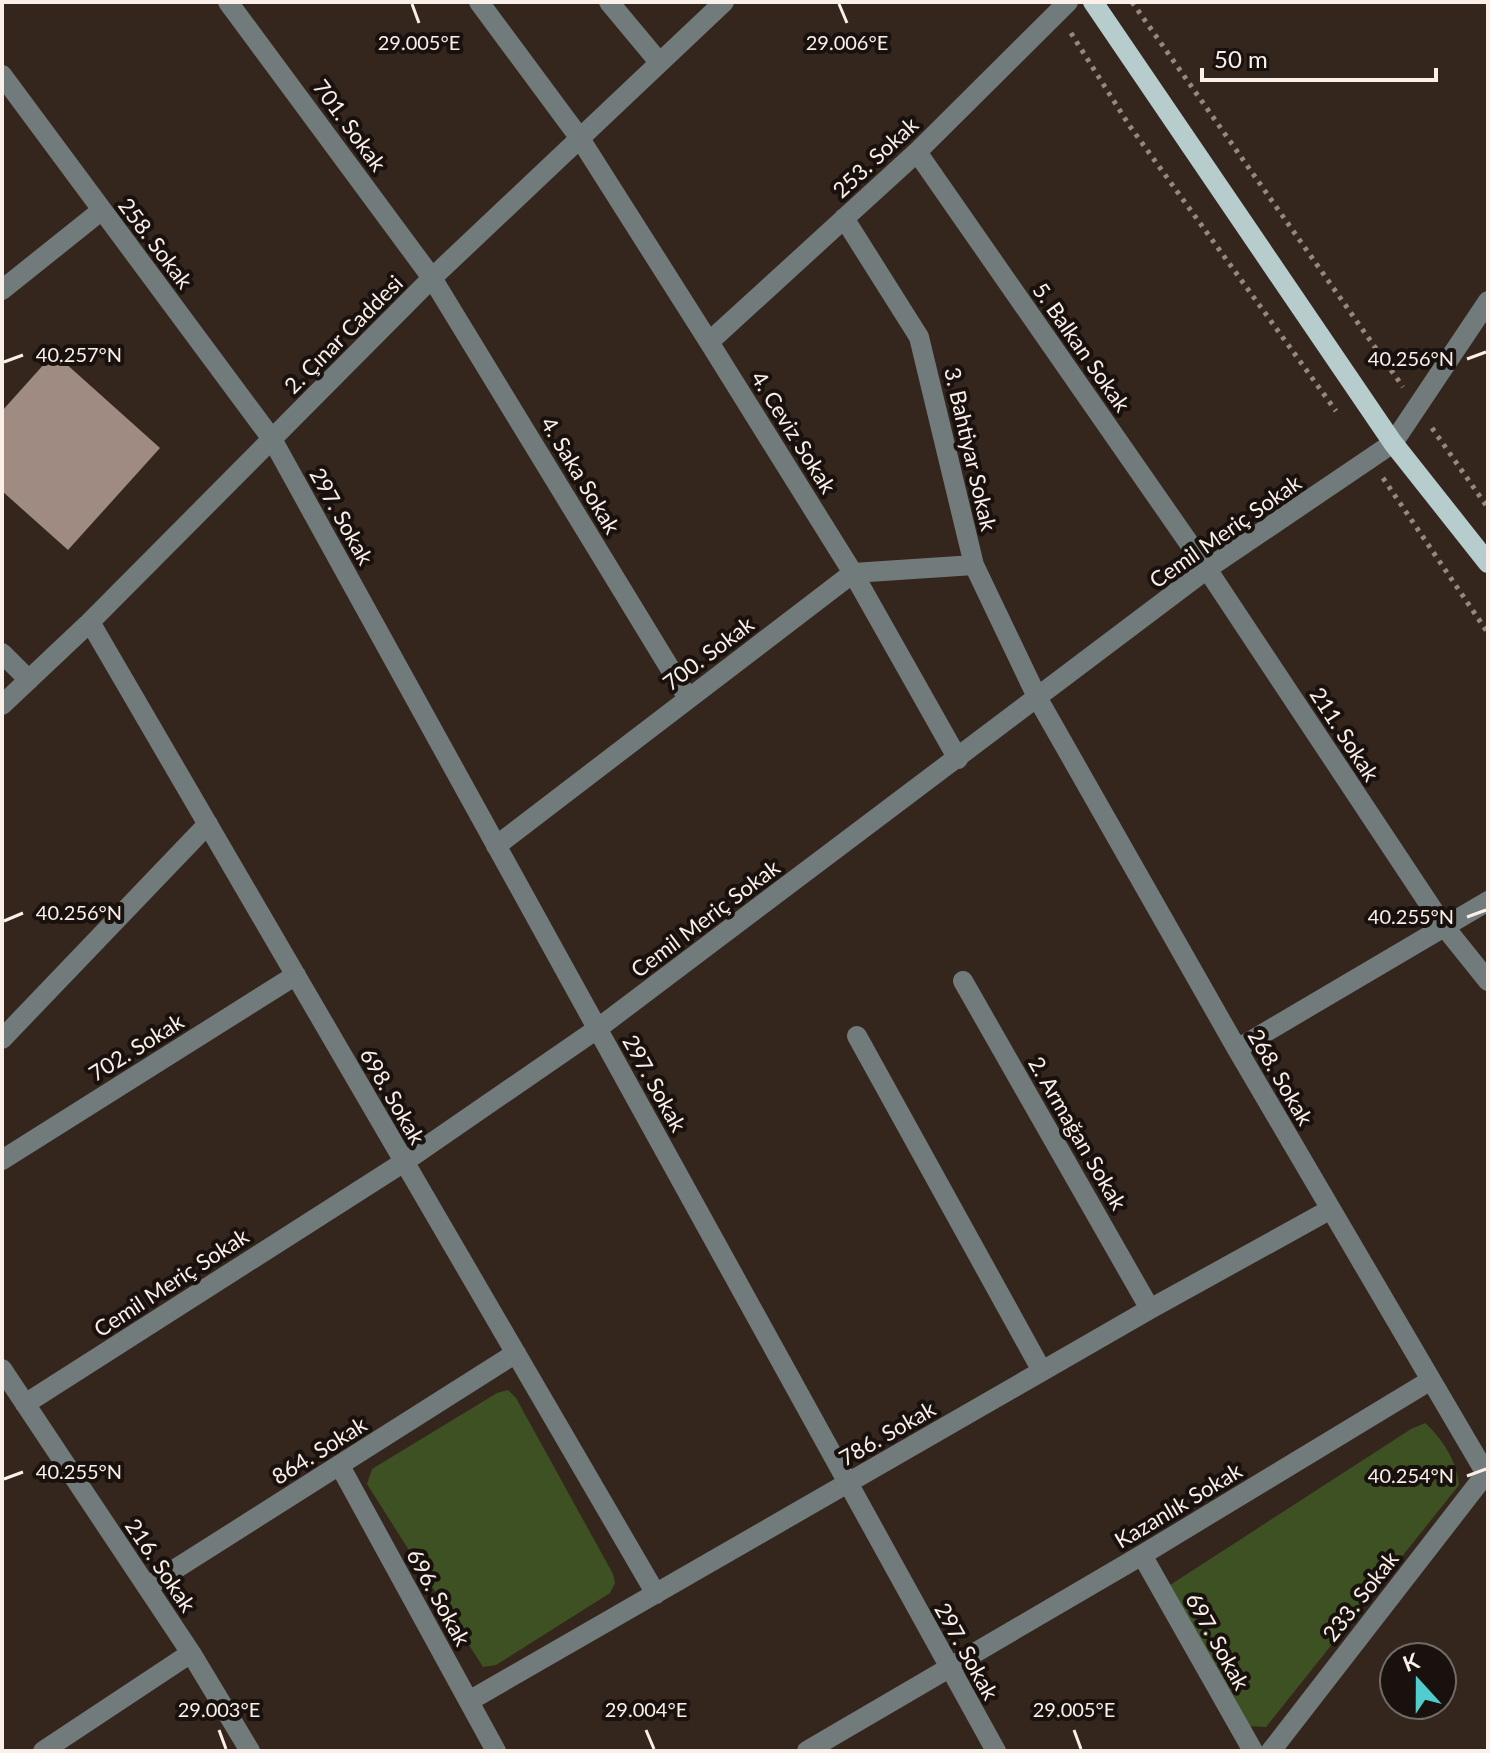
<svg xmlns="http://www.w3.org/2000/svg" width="1490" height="1753" viewBox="0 0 1490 1753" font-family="Lato,sans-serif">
<rect width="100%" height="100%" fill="#35261d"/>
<path fill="#3d5123" d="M508 1390 516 1398 613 1574 615 1583 610 1593 496 1665 483 1667 367 1484 372 1469 497 1393Z
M1425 1423C1442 1438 1458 1463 1459 1485L1266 1727 1246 1726 1167 1587 1411 1429Z"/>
<path fill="#9f8b82" d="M54 353 160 448 68 550 2 491V411Z"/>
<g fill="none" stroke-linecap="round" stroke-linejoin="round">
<path stroke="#958880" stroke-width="5" stroke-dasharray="4 6" stroke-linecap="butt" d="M1132 2 1403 387
M1071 33 1129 125 1336 411
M1432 428 1488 508
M1383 478 1488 633"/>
<path stroke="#717b7b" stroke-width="20" d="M228 2 432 278 688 698
M479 2 579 137 709 342 853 573 958 759
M609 2 659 62
M2 75 272 439 996 1751
M917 152 1207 569 1443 925 1488 981
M844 218 919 337 974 565 1038 699 1237 1049 1488 1477
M2 290 102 210
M709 342 917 152 1068 2
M90 622 656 1594
M2 653 29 680
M2 705 90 622 432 278 724 2
M496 846 853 573 974 565
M963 981 1150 1309
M857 1036 1042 1371
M2 1039 208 824
M1237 1049 1488 901
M2 1160 296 975
M2 1369 191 1653 250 1751
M25 1404 404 1162 597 1029 1207 569 1393 443 1488 301
M340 1466 496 1751
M1142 1555 1253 1751
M147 1587 516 1353
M469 1701 1150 1309 1331 1209
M43 1751 191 1653
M807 1751 1142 1555 1431 1380
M1271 1751 1488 1471"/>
<path stroke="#b7cdcd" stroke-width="20" d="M1093 2 1393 443 1488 563"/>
</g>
<path fill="none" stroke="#faefe9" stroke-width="3" d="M412 4 419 23M839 4 847 23M1467 359 1486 352M4 362 23 355M1467 917 1486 910M4 921 23 913M1467 1476 1486 1469M4 1479 23 1472M219 1730 226 1749M646 1730 654 1749M1074 1730 1081 1749"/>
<g text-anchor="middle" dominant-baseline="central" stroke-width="8" stroke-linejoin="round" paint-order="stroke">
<g font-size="22" fill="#faefe9" stroke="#18110d">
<text transform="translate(350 125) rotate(54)">701. Sokak</text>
<text transform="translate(875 157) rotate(-43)">253. Sokak</text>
<text transform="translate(156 243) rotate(53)">258. Sokak</text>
<text transform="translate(343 334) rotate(-45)">2. Çınar Caddesi</text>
<text transform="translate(1082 347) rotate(55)">5. Balkan Sokak</text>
<text transform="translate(794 432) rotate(58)">4. Ceviz Sokak</text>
<text transform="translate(971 449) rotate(77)">3. Bahtiyar Sokak</text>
<text transform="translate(581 475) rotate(59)">4. Saka Sokak</text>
<text transform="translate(342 516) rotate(61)">297. Sokak</text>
<text transform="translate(1225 531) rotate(-35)">Cemil Meriç Sokak</text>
<text transform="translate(708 653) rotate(-37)">700. Sokak</text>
<text transform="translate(1345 734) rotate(57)">211. Sokak</text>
<text transform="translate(705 918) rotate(-37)">Cemil Meriç Sokak</text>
<text transform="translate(136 1047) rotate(-32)">702. Sokak</text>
<text transform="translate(1281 1077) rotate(60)">268. Sokak</text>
<text transform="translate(655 1083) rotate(61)">297. Sokak</text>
<text transform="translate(393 1096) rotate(60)">698. Sokak</text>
<text transform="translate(1078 1133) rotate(60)">2. Armağan Sokak</text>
<text transform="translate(171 1282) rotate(-33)">Cemil Meriç Sokak</text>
<text transform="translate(887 1433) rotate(-30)">786. Sokak</text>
<text transform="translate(319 1450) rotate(-32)">864. Sokak</text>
<text transform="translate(1178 1505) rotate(-31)">Kazanlık Sokak</text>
<text transform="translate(161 1565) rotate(56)">216. Sokak</text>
<text transform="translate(1360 1596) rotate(-52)">233. Sokak</text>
<text transform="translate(439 1597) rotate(61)">696. Sokak</text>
<text transform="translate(1218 1641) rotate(61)">697. Sokak</text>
<text transform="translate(967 1651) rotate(61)">297. Sokak</text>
</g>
</g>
<g font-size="20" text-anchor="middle" fill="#faefe9" stroke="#18110d" stroke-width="8" stroke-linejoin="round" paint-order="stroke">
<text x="419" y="50">29.005°E</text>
<text x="847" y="50">29.006°E</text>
<text x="79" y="362">40.257°N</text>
<text x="1411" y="366">40.256°N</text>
<text x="79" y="920">40.256°N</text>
<text x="1411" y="924">40.255°N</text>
<text x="79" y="1479">40.255°N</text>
<text x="1411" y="1483">40.254°N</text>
<text x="219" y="1717">29.003°E</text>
<text x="646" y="1717">29.004°E</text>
<text x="1074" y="1717">29.005°E</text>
</g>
<rect width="1490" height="1753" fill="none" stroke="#faefe9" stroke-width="8"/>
<g transform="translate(1418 1681) rotate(339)"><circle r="38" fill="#18110d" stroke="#726a65" stroke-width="2"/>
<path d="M0-6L14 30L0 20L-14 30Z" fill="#52cdce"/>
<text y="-12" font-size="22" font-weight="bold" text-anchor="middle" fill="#faefe9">K</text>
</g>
<path d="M1202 68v12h234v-12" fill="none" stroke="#faefe9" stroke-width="4"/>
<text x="1214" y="68" font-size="24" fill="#faefe9" stroke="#18110d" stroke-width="6" paint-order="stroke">50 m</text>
</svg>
